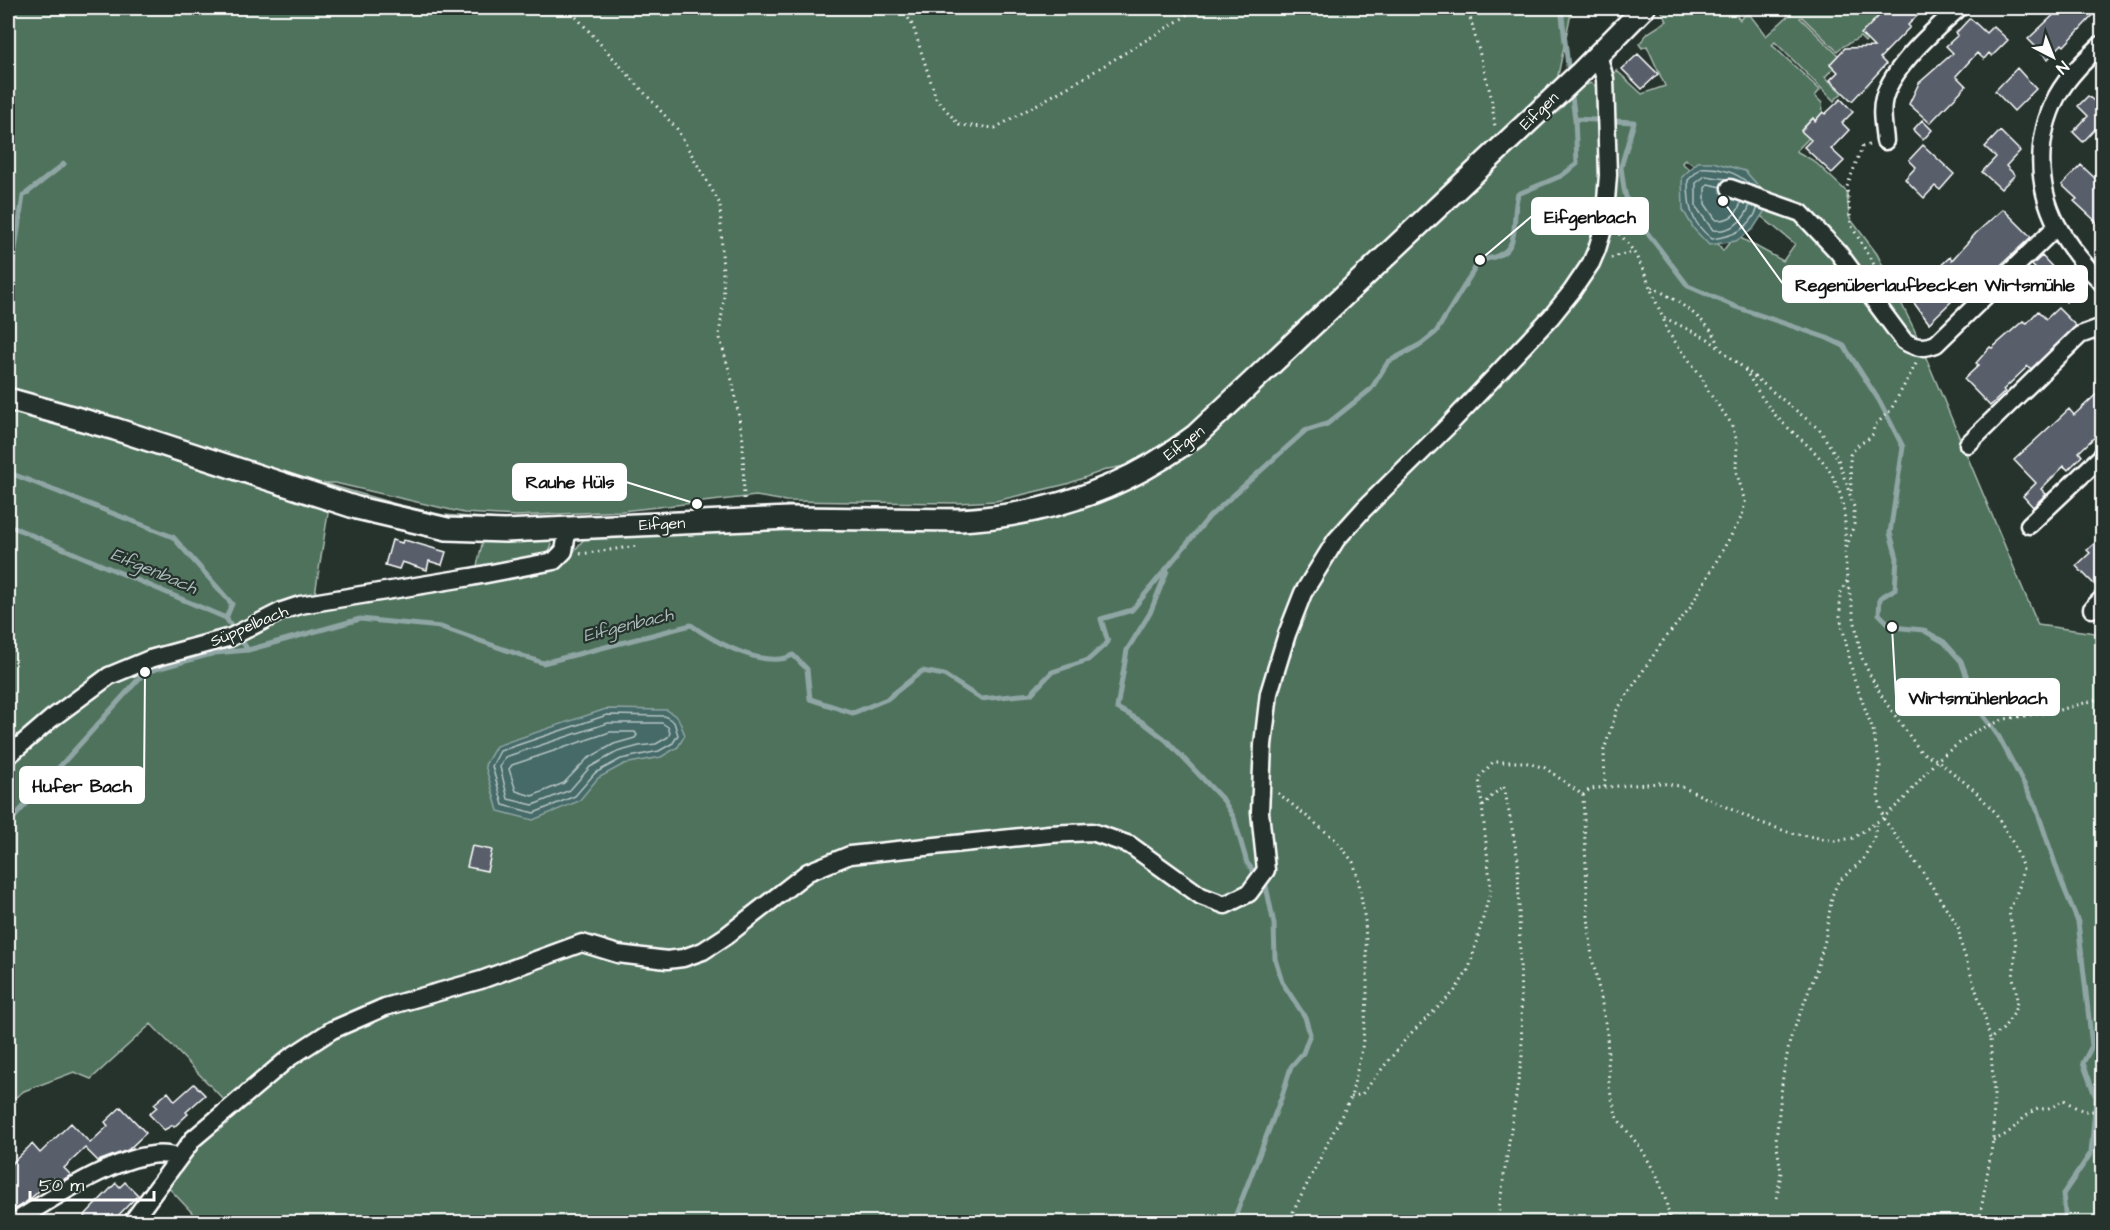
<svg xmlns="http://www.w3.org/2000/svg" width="2110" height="1230" viewBox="0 0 2110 1230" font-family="'Architects Daughter',sans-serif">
<rect width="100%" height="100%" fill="#26332d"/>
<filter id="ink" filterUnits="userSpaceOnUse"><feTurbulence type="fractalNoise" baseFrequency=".0167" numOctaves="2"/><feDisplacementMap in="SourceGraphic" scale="12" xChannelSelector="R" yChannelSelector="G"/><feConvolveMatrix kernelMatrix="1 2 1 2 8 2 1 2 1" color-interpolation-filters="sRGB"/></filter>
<g filter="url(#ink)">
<path fill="#50725d" stroke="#a8b8ae" stroke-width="1.5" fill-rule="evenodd" d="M8 8H1572L1557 80 1210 411 1156 453 1072 492 990 510 784 509 783 507 786 505C814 507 843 506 872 507 958 509 1048 510 1125 466L1108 469 1067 484 996 501 958 503 855 502 786 501 756 496 622 511 517 516 464 513 335 483H323L396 504 443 515 512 520C459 526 407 510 357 496 342 492 323 483 308 483L329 507 315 594 255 616 213 637 146 653 106 670 8 748Z
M1660 8H1731L1740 20 1743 16 1750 15 1766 36 1788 16 1784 8H1887L1874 20 1880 26 1865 42 1860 37C1852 43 1844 44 1837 51L1802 17 1800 18 1842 59 1825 77 1842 93 1834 101 1775 42 1772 45 1820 90 1815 96 1822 103 1823 112 1815 121 1812 119 1801 130 1809 138 1796 151 1814 161 1847 192 1849 217 1877 254 1914 329 2038 625 2102 634V1222H201L165 1184 188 1154 273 1078 384 1002 226 1102 151 1024 91 1079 74 1072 24 1091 8 1103V764L112 681 139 669 203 650 232 648 279 622 313 610 550 571 563 565 583 540 588 537 680 532 889 528 1078 509 1121 493 1162 470 1581 87 1591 83 1597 87 1610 88 1616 70 1642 94 1665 86 1647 46 1642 48 1639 44 1648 33 1667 21ZM1685 159 1734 194 1795 244 1783 261 1735 235 1723 251 1704 223 1691 171 1682 163Z
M549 538 552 545 548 554 476 570 483 540Z"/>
<path fill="#456a68" stroke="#8fa6a4" stroke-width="1.5" d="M1698 162H1713L1745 171 1764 192V212L1753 229 1736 241 1709 245 1694 229 1683 210 1682 177Z
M606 709 667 710 678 718 685 735 678 747 661 757 624 764 598 778 579 801 533 820 498 811 485 765 496 746Z"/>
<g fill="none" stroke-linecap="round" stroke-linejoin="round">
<path stroke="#b5c3c3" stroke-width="1.5" d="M1726 179 1705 176 1696 183V207L1713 230C1730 232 1744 222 1750 205
M1749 184C1737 172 1718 167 1701 168L1688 180C1688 206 1690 222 1712 239 1733 236 1749 230 1758 208
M1721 187 1708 184 1705 188V204L1716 220C1729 221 1738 214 1741 202
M607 715 665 716 674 722 678 735 673 743 659 751 621 759 595 773 575 796 534 813 503 805 492 766 500 751Z
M608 723H662L668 727 670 733 668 737 656 744 639 746 617 752 590 767 570 790 533 805 508 799 500 767 505 757Z
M610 732H635L637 735 635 738 614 744 587 759 564 783 532 796 516 791 509 769 512 765Z"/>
<path stroke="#8fa6a4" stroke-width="5" d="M1561 8 1569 74
M1575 119 1634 122 1621 167 1624 189 1629 209 1688 286 1736 307 1827 338 1844 346 1880 402 1903 447 1890 533 1897 558 1895 589 1880 598 1879 614 1892 627 1923 630 1944 642 1961 661 1978 708 1999 737 2036 807 2060 878 2078 922 2092 1046 2083 1063 2096 1098 2091 1153 2063 1194 2066 1222
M8 283 11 276 23 196 64 164
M8 476 15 475 173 537 232 604 226 618
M8 525 226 618 248 650
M1167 571 1150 613 1127 650 1117 708 1144 723 1166 740 1224 801 1234 818 1247 863 1266 886 1274 924 1275 959 1282 982 1305 1017 1310 1034 1303 1053 1291 1067 1282 1096 1233 1222
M8 824 145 672 215 653 248 650 360 619 441 627 543 663 691 625C712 640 752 662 779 659 783 659 789 657 793 655L807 669 810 699 853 713 887 699 922 671 944 675 981 699 1031 694 1052 672 1088 660 1108 642 1101 619 1132 610 1209 517 1305 431 1327 424 1371 389 1388 362 1421 344 1436 332 1480 260C1526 255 1509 227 1518 194L1561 176 1577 164 1575 119 1571 90"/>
</g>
<path fill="#585e6b" stroke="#fff" stroke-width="1.5" d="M1887 8H1925L1908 25 1910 27 1880 58 1886 64 1852 101 1830 80 1838 72 1830 64 1845 48 1874 47 1861 34Z
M2061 8H2100L2064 46 2062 44 2048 59 2028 39Z
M1970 18 1986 33 1993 26 2008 40 1992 56 1989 53 1984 59 1977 53 1956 76 1966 86 1930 123 1909 104 1919 83 1953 53 1946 46 1958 35 1956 33Z
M1638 54 1658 74 1642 89 1622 69Z
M2017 68 2036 89 2014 111 1995 91Z
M2088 96 2099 105 2103 101V130L2098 126 2083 142 2073 132 2088 116 2078 106Z
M1841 99 1853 112 1842 123 1849 130 1831 149 1844 161 1832 173 1804 147 1811 140 1801 131 1813 118 1815 121 1823 112 1825 114Z
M1922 120 1932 130 1923 140 1913 130Z
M2000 131 2020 151 2006 166 2015 175 2001 189 1982 172 1996 157 1985 147Z
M1923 145 1954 174 1940 190 1935 186 1924 198 1905 179 1916 167 1909 160Z
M2081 165 2103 186V228L2074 201 2077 199 2062 185Z
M2003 209 2031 237 1989 276 1988 274 1973 288 1972 286 1957 300 1955 298 1929 323 1911 299 1920 290 1917 287 1934 269 1935 271 1950 257 1952 260 1976 233Z
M2042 256 2076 292 2066 302 2032 265Z
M2058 308 2076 326 2031 369 2028 366 2003 390 2005 392 1990 406 1964 379 1979 365 1976 363 1990 347 1992 348 2023 321 2027 323 2038 311 2046 319Z
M2103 388V429L2079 452 2082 456 2068 470 2064 466 2041 489 2046 494 2033 507 2023 496 2036 483 2014 460 2069 409 2074 415Z
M2103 536V589H2099L2076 566 2090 553 2087 550Z
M392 540 402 543 403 540 408 541 446 552 442 565 429 561 427 570 402 562 399 569 385 565Z
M472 846 492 850 487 871 467 867Z
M194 1084 205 1095 186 1112 188 1114 174 1127 173 1125 164 1130 149 1114 157 1107 154 1104 168 1092 175 1101Z
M121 1107 146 1133 128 1150 98 1161 85 1148 64 1168 71 1175 58 1183 53 1178 29 1200 15 1209 8 1201V1167L32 1144 40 1153 71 1123 90 1143 108 1126 105 1122Z
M125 1182 138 1195 112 1222H90L84 1216 116 1183 120 1187Z"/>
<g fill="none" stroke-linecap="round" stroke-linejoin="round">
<defs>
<path id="minor" d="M2102 44C2086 59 2068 76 2057 96 2036 137 2036 185 2057 225 2065 240 2076 255 2087 267 2092 273 2098 277 2102 283
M1885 141C1884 127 1880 112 1884 98 1893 66 1935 29 1959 8
M1730 188 1801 213 1838 252 1904 341C1916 348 1923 349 1936 344L2057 226
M1968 444 2080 335 2102 327
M2029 525 2102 456
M2092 609 2102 599
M8 756 51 719 109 676 150 659 231 637 282 611 300 605 471 577 554 561 564 551 568 528
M15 1222C49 1200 139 1139 178 1158
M132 1222 193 1139 289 1058 332 1030 385 1007 481 980 582 943 618 954 667 960 683 958 703 951 726 936 808 872 850 855 1049 834 1092 832 1130 845 1201 896 1225 905 1249 893 1266 870 1260 812 1263 745 1269 693 1287 634 1303 593 1336 540 1364 509 1447 427 1551 317 1572 291 1591 263 1597 249 1604 226 1608 175 1605 79 1598 55"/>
<path id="major" d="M8 399 115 429 357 508 447 529 505 531 790 518 961 520C1047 515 1127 488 1196 435L1579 74 1644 8"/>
</defs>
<use href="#minor" stroke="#fff" stroke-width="21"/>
<use href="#major" stroke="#fff" stroke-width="26"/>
<path stroke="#fff" stroke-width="3" stroke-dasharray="1.5 4.5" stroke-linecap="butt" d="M568 8 677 129 720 204 724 299 719 335 733 384 743 440 744 503
M902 8 913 26 936 98 959 125 995 128 1075 83 1183 18 1194 8
M1465 8 1470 17 1491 96 1495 127
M1470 15 1472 8
M1869 145 1862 147 1847 187 1851 225 1888 289
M1619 234C1642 255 1649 290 1663 317L1708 339 1820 430 1838 459 1854 507V524L1845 553 1847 579 1861 656 1871 677 1884 700 1921 752 1937 760 1973 789 1995 812 2014 845 2023 868 2019 887 2009 912 2016 946 2013 978 2016 989 2017 1002 2014 1013 2003 1029 1990 1039 1994 1092 1993 1140 1979 1222
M1611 258 1619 255 1632 253
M1652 287C1672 297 1714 323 1719 346
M1745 370C1754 385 1764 402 1776 416 1803 444 1829 456 1841 497 1846 514 1845 531 1845 548
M1851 491 1850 455 1859 444 1867 440 1873 434 1874 426 1890 411 1917 362
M580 554 638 546
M1847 581 1840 594V616L1854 679 1873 730 1880 767 1878 795 1883 818 1922 871 1958 926 1961 944 1985 1018 1990 1039
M1605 787 1604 750 1617 710 1663 641 1690 608 1742 516 1745 502 1736 470 1737 441 1731 423 1710 394 1701 376 1667 331 1663 317
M1278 793 1337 841 1353 862 1358 877 1365 921 1367 962V1000L1362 1049 1351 1097 1288 1222
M1583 795 1590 789 1606 787 1660 783 1680 786 1759 822 1791 833 1835 841 1853 838 1883 818 1904 799 1937 760 1974 732 2005 719 2056 711 2102 698
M1483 806 1494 794 1504 786 1518 860 1522 1056 1497 1222
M1351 1097 1362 1094 1409 1035 1454 992 1469 969 1491 889 1479 778 1493 762H1524L1545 768 1583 795 1588 916 1592 958 1601 998 1607 1033 1609 1087 1617 1118 1642 1150 1657 1176 1666 1201 1670 1222
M1993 1140C2016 1133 2019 1117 2038 1108 2047 1111 2055 1105 2064 1100 2079 1110 2084 1113 2102 1110
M1777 1198 1781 1172 1776 1140 1783 1076 1790 1040 1816 972 1825 940 1832 896 1838 882 1863 860 1874 838 1876 825"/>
<use href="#minor" stroke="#26332d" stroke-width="16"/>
<use href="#major" stroke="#26332d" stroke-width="21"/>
</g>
</g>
<g text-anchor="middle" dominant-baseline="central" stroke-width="4.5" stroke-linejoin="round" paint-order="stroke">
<g font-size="16" fill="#fff" stroke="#26332d">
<text transform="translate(1539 111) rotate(-44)">Eifgen</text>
<text transform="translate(1184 443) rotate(-37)">Eifgen</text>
<text transform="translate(662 524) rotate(-3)">Eifgen</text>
<text transform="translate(249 626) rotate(-23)">Süppelbach</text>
</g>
<g font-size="18" font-style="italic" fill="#abbcbb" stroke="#26332d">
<text transform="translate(154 571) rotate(23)">Eifgenbach</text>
<text transform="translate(628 625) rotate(-14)">Eifgenbach</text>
</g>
</g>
<path fill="none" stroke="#fff" stroke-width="2" d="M1480 260L1532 216M1723 201L1783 284M697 504L626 482M1892 627L1896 697M145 672L144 785"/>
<g fill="#fff" stroke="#26332d" stroke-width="2">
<circle cx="1480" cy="260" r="6"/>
<circle cx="1723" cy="201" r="6"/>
<circle cx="697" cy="504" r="6"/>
<circle cx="1892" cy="627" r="6"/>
<circle cx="145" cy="672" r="6"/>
</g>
<g fill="#fff" stroke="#fff" stroke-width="2">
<rect x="1532" y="198" width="116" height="36" rx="6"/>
<rect x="1783" y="266" width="304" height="36" rx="6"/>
<rect x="513" y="464" width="113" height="36" rx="6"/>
<rect x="1896" y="679" width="163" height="36" rx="6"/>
<rect x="20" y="767" width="124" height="36" rx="6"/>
</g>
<g font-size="18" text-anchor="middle" font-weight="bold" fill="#111">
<text x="1590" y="223">Eifgenbach</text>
<text x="1935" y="291">Regenüberlaufbecken Wirtsmühle</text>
<text x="570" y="488">Rauhe Hüls</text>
<text x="1978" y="704">Wirtsmühlenbach</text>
<text x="82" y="792">Hufer Bach</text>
</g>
<rect width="2110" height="1230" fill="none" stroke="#26332d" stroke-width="30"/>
<rect x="15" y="15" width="2080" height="1200" fill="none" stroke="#fff" stroke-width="2" filter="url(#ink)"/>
<g transform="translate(2053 57) rotate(138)" stroke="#26332d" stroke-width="4.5" paint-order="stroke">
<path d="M0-4.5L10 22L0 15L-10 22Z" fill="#ffffff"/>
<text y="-9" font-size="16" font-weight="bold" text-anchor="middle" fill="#ffffff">N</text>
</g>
<path d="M30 1191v9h124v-9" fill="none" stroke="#ffffff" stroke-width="3"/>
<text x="39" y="1191" font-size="18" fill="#ffffff" stroke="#26332d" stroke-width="4.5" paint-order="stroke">50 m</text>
</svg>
